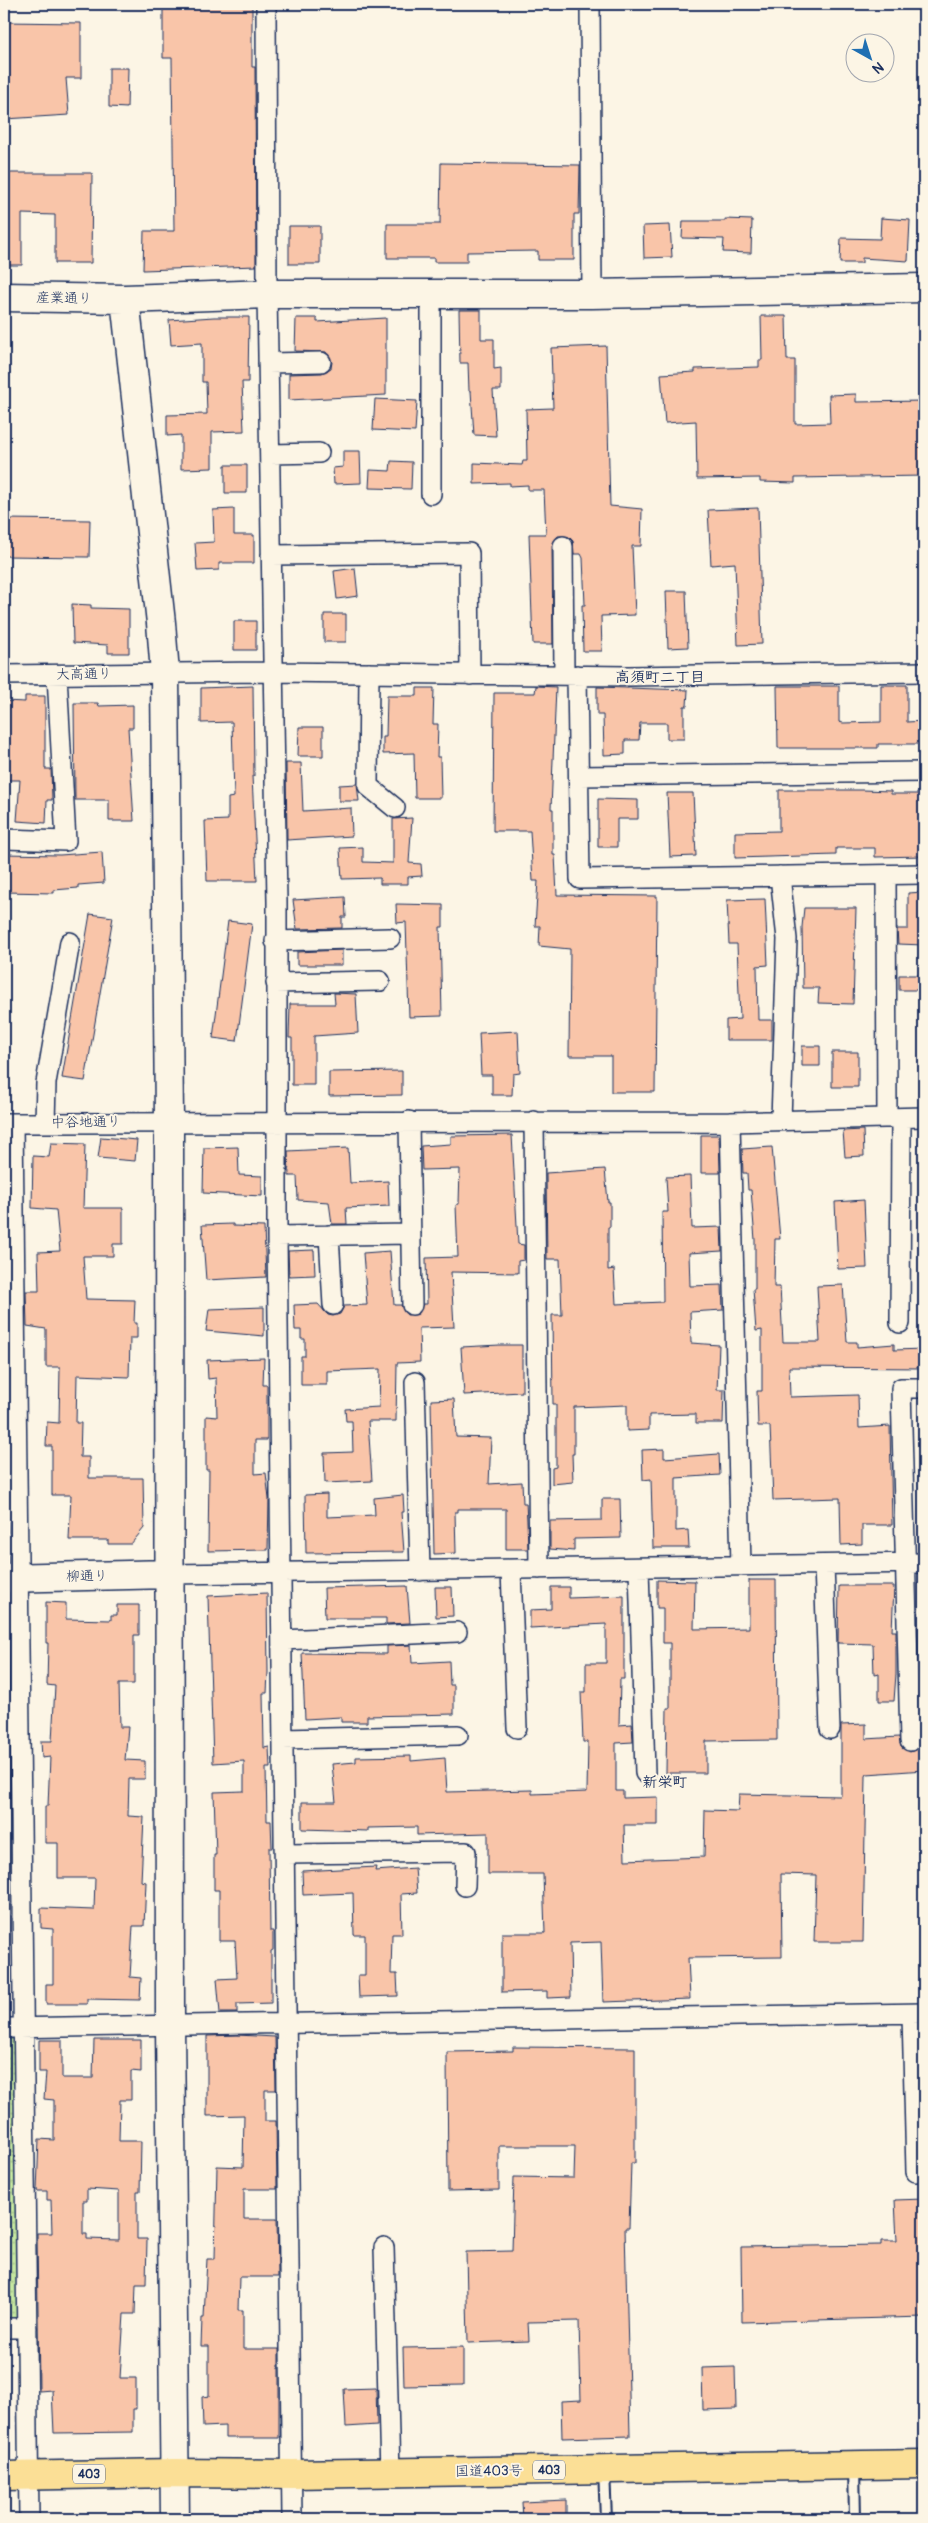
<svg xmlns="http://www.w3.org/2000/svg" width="928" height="2523" viewBox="0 0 928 2523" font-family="Pangolin,'Klee One',sans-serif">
<defs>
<pattern id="grass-dots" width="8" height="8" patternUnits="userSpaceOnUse" patternTransform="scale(1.25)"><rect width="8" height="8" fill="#c5e7a0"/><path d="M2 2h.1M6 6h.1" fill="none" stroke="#a9c68c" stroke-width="1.8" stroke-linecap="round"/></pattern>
</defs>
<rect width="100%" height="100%" fill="#fcf5e5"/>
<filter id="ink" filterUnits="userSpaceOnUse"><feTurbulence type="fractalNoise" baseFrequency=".02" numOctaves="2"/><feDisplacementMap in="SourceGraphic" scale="10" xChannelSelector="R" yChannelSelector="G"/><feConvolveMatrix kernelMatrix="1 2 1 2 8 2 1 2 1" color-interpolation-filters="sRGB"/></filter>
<g filter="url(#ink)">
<path fill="url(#grass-dots)" stroke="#708b7f" d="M4 2039H15L18 2318H4Z"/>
<path fill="#f9c5a9" stroke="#1b2f5e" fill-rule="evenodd" d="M163 4H252V67H255L256 266 143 270 144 231H174L172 58H163Z
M4 22 81 23V78H66L69 115 5 119Z
M109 68H128L127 108 109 107Z
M441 163 580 165 579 214H574V260H538V251L467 252V262H434V258H387V224H440Z
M4 173H92L91 263H55V215L22 214V265H4Z
M881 218 910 220 908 261 862 258V263H840L841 238 880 239Z
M725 219 752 220 751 253 723 252 724 239 682 238 683 221H725Z
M670 225 672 257 644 258 643 226Z
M289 226H320V264H289Z
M459 310H481V339H494V369L501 368V390H493L496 436 474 435 471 391H469L468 363H460Z
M761 316H786L787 360H795V424L830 423 829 395 856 394V402L924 401V476L795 478V483L760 482V478L697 479 696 421 665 423 661 374 695 372V369L759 367V360H762Z
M214 317H249L248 382H242L244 431 212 432V468L181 469V435L167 436V415L207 414 206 382H202V343L171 345 169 320Z
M296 318H317V322L386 318V395L289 400V374L322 373 331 368 332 362 326 352 295 351Z
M606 346 610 506 642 509 641 546H632L635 615 601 616 602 651H583L582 605H585L583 558 581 554H574L573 541 569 537 558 536 552 546 553 644H533L529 534H546L544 490H528V485L510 486V483L474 484V463L522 465 523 461H527L526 409 553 408 551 348Z
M375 399 417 401 415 432 373 430Z
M343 451H360L361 483 334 484 333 468 343 467Z
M391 461 412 462 411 489 369 488 370 470 390 471Z
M225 465H247V493H225Z
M758 508 762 644 738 645 735 563 711 565 708 510Z
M234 509V535H254V563H219V570L197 571 195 543 214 542 213 510Z
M4 519 90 520 89 557 4 556Z
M355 568 358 596 337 599 334 571Z
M666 591H686L688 647 668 648Z
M72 604 91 605V608L129 609V653H108V645L73 643Z
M324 614H346V642H324Z
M234 621H256V650H234Z
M881 685H907V722L924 721V744H878V748H778L777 686H839V722L843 723 881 722Z
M253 686 254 776H252L257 881H207L205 821 228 820V798L234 797 232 722 201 723V688Z
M536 686 556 687 551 809H553V855H555L557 895 657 896 655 1092H611V1056H569L570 949 539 946 540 926H535L538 881H533L530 831H493L494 693H535Z
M597 687 688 690 687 706H684V739H667V723H640L639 740H625V754L604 755 603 715H597Z
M417 688H434L433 724H438L437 757H440L441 798H415L414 753 383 754V737H386L387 696H417Z
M25 696H45V769H51L52 800H47L46 823 17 821 20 780H4V701L25 702Z
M74 703H98L99 706 133 705V728H128L134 821H109V800H75Z
M299 727H323V756H298Z
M286 763H301L303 811 351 808 352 836 287 840Z
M357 784 359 801H339V785Z
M779 790H862L891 791V794H924V856L875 857V848H836V855L735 858V832L779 831Z
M667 793H693L696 856 670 857Z
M598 799 638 800V819H617V847H598Z
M412 818 409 863 421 864 422 876 408 877V884H380V878L342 879 340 848 363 847V862L393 863V819Z
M102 852 104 883 78 885V888L54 890V893L4 892V854L60 855Z
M924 892V945L898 944 897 929H908V893Z
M345 897 346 917H342V928L297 929 293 900Z
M765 899 768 965 757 966 758 1020H772V1040H726V1020L740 1019 737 944H729L727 900Z
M396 904 443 905V927H440L442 1016 409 1017 406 922 397 923Z
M804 908H856L853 1004 818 1003 819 988H803L802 927Z
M90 914 113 917 85 1081 62 1078Z
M228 921 252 924 237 1041 213 1038Z
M342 950V965H297V952Z
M899 975H924V990H899Z
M334 993 356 994 358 1033 314 1036V1085H292V1038H289L290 1004H335Z
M518 1031 520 1073 513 1074 512 1095H492V1075H481L479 1033Z
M802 1046H820V1066H802Z
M832 1052H858V1087H832Z
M402 1071V1095L329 1096V1072Z
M863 1130 864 1156 845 1157 843 1131Z
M512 1135 518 1244 524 1245V1260L518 1261V1273L451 1272 454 1327 419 1328 420 1362 397 1363 396 1421H368L372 1481 325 1483 324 1453 353 1452 352 1421H346L345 1409 379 1407 380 1369 327 1371V1385H301V1356H305V1339H301V1330H295L294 1305 318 1304 328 1315 333 1316 340 1314 344 1306 367 1305 363 1253 390 1251 394 1305H401L407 1315 418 1314 423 1304H427L426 1258 458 1257 456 1205 459 1204 460 1169 422 1170 421 1146 451 1144V1136Z
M701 1135H719L720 1173H701Z
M101 1137 137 1140 135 1161 98 1158Z
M51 1143 85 1144 83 1208H123V1244H113V1256H83L86 1299 135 1300 134 1323H137V1338H130L129 1377 77 1375 76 1423H81L80 1457H89V1478H143L144 1528 131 1544H108V1540H69L71 1495H52V1446H46L47 1422 59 1423 60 1367H46V1329L27 1326 26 1291H39L38 1252 60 1251 56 1210 32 1208 33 1156 49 1157Z
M238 1147 239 1175 262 1176V1196L203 1193 204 1148Z
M772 1147 780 1239H775L774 1287H780L783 1342H820L817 1286 843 1285 847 1342H857V1347L894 1344V1350L924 1349V1368L789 1367 790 1397 858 1395 859 1428 890 1426 892 1525H862V1544L841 1545 840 1498 773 1500 770 1426H758L757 1391H762V1330L756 1331 753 1289H755V1240L751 1190H748L747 1173H743L742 1149Z
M348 1148 350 1183 388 1181 389 1206 346 1208 347 1224H332L329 1202 298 1200 297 1176H289L288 1151Z
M605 1169 608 1202H610V1227H608V1270L614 1269 616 1304 663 1302 662 1212H668L666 1177 690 1176 692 1228 721 1227 722 1251 689 1253 690 1286 722 1285 723 1310 690 1312 691 1343 719 1345 717 1390H724L723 1423H696V1414L649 1415V1430L627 1431V1405L574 1407V1454H572L573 1482 552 1484V1468L556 1467V1404H553L552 1315H562L560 1259H547L546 1173Z
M864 1200 867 1268 838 1269 835 1202Z
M233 1224V1226L264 1227 266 1277 206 1280 202 1225Z
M314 1250 315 1275 289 1276 288 1251Z
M264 1307V1336L206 1331 209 1309Z
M500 1345H522V1392L464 1395 461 1347Z
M264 1358 263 1385H267V1440H255V1474L266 1473 269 1499 268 1550 208 1551 209 1470H206V1416L217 1417 216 1378 208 1379 207 1360Z
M454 1399 456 1437 491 1438 489 1484 522 1482 523 1503H526L527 1521 528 1549H506V1509H458V1512H455L456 1553 434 1554 431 1400Z
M664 1449V1458L719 1454 720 1475 676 1478V1531L688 1530 689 1548H653L651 1479 643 1480 642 1450Z
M327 1494V1517L375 1515 374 1498 403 1495 404 1512H401L404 1552 306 1553 305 1495Z
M602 1499H620L621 1538 574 1539V1551L550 1549V1521L602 1520Z
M657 1580 695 1581 694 1629 749 1628V1580H776L777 1740 706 1741V1773H666L667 1708H670V1643H663V1608H657Z
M407 1586 410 1623 386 1624V1618H325L324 1588Z
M839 1586H894L892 1631H896V1674L894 1701H879V1674L874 1675 873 1644 838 1643Z
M435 1587H452L453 1616 436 1617Z
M551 1587H569V1598L624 1596V1679H620L619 1725 632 1724 633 1742 616 1743V1791H623V1798L658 1797V1825H624L625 1860 704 1857 705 1810 738 1811 739 1794 841 1796V1725L866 1724V1739L899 1737 901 1747 910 1752 920 1747 921 1736H924V1770L867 1774 866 1776 863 1942H814L816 1875 781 1874 782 1957 688 1958 690 1999 603 2002 601 1942 570 1943 571 1997 547 1998V1991L502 1992V1933H545L543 1874H488V1833L417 1835V1827L368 1828V1831L302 1829V1802H336L332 1764 356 1762V1757L411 1756V1761L445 1758 447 1792 532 1790V1794L587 1792 588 1742H583L581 1692H586V1663H606V1624L530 1628V1610L551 1609Z
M267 1593 268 1672 267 1693H263L264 1748 269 1747 270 1768H266L267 1821H271L272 1848H269L270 1931H273V1950L271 1951V2003L237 2004V2013H220L217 1979 237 1978 235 1941H219V1890H214V1855H216L214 1792 244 1791V1761L213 1763 208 1596Z
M46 1602 66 1603V1619L111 1620V1615H117V1605H139V1635H134V1684H119L120 1727H128L125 1760 145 1761V1779H129L128 1816 144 1817 141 1881 146 1882 144 1926H133L130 1977 141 1978 140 2000 87 1999V2004H46V1984H53V1929L41 1928V1908L94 1910 95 1878H58V1843H45V1806H48L50 1757 42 1758 41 1741H52L55 1686 47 1685 48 1643H46Z
M411 1645 412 1663 449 1661 450 1685H454V1714L367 1716V1722H341V1717L305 1719 302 1653 387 1654V1646Z
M376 1867 375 1871 415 1868 417 1893 401 1894 402 1934H392L391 1974H397L398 1996 359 1997 358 1975H365V1935H354L353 1893 303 1895 302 1871Z
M237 2035 275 2037 276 2090H265V2121H276L277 2189H244V2219H277L278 2277H239L238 2310H243V2349H279V2438H225V2426L203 2427 202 2397 209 2396V2346H201L202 2318H204L207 2259H215L217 2166 243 2167 244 2115 207 2116V2036Z
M39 2040H62V2078H93L94 2040H141V2072L131 2071V2100H120L119 2141H141L140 2192H137V2239H147L146 2284H136L135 2314H124L120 2378H136V2409H133V2432L54 2433 52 2390 39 2391 37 2233H52L51 2200H47V2191H37L39 2139 54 2140V2100L44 2099 46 2072H39ZM87 2189 119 2191V2240L87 2239V2234H83V2201H87Z
M513 2047 635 2048V2163H631L629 2228H625L630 2436 562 2438 561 2401 581 2400 579 2321 528 2322 529 2341 468 2343 466 2252 512 2251 514 2177 574 2178 575 2146H499V2190L448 2191 447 2052 513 2051Z
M924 2199V2317L742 2322 741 2247 881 2245V2241H897L895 2200Z
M463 2347V2385L404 2386 403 2348Z
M735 2367 736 2409 703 2410 702 2368Z
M376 2388 377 2425 346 2427 344 2389Z
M566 2500V2519H523L522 2502Z"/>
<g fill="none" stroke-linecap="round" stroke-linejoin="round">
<defs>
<path id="lane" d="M854 2465 855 2519
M604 2470 606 2519"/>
<path id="street" d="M266 4 267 294 277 902V1236L292 2519
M590 4 592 294
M268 363 321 362
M270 454 319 453
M431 494V294
M563 546 564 675
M271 555 469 553 470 675
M369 673 368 786 395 808
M4 675 273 672 628 676 924 672
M577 675 580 879 924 874
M579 776 924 772
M4 839 66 841 57 675
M886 875 887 1118
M780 876 787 939 781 1120
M275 941 390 938
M276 983 380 981
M409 1121 412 1305
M534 1121 539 1569
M45 1122 46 1083 70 942
M730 1122 741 1566
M4 1123 730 1122 924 1117
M13 1123 29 2519
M329 1235 333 1305
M277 1236 411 1234
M900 1323 901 1118
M415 1382 420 1571
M824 1565 830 1729
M639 1568 645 1773
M511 1570 517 1728
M170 1574 924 1563
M282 1640 457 1632
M283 1739 458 1735
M910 1741 901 1388H924
M285 1854 466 1852 465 1886
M912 2014 916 2172
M4 2028 924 2013
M384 2247 390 2473
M4 2328H27"/>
<path id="secondary" d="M4 297 125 299 267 294H592L924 288
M125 299 161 623 165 673 169 1121 170 2025 175 2519
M4 1578 170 1574"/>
<path id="highway" d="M4 2476 175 2473 292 2474 924 2464"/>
</defs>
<use href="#lane" stroke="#1b2f5e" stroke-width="14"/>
<use href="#street" stroke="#1b2f5e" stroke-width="22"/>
<use href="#secondary" stroke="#1b2f5e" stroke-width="31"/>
<use href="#highway" stroke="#1b2f5e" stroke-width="31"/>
<use href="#lane" stroke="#fcf5e5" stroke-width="10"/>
<use href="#street" stroke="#fcf5e5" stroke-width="19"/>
<use href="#secondary" stroke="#fcf5e5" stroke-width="28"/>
<use href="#highway" stroke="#fbdf96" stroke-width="28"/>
</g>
</g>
<g text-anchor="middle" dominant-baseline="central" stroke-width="4" stroke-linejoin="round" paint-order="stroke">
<g fill="#fcf5e5" stroke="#5e6a86" stroke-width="1">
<rect x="533" y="2460.5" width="32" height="19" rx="4"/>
<rect x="73" y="2464.5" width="32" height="19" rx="4"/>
</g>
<g font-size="12" font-weight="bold" fill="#1b2f5e">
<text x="549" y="2470">403</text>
<text x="89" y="2474">403</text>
</g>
<g font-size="14" fill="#1b2f5e" stroke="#fcf5e5">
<text transform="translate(64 298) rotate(1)">産業通り</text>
<text transform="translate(84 674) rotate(-1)">大高通り</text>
<text transform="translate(86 1122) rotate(-1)">中谷地通り</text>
<text transform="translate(87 1576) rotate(-1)">柳通り</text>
<text transform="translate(489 2471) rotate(-1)">国道403号</text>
</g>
<g font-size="15" font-weight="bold" fill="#1b2f5e" stroke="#fcf5e5">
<text x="660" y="677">高須町二丁目</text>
<text x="665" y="1782">新栄町</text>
</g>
</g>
<rect width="928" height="2523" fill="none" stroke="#fcf5e5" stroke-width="20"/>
<rect x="10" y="10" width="908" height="2503" fill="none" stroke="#1b2f5e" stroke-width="2" filter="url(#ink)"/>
<g transform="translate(870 58) rotate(141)"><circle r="24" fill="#fcf5e5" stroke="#a2a6af"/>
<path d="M0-4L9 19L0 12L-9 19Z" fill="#1f6fb2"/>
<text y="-8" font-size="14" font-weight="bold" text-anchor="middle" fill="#1b2f5e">N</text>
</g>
</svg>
